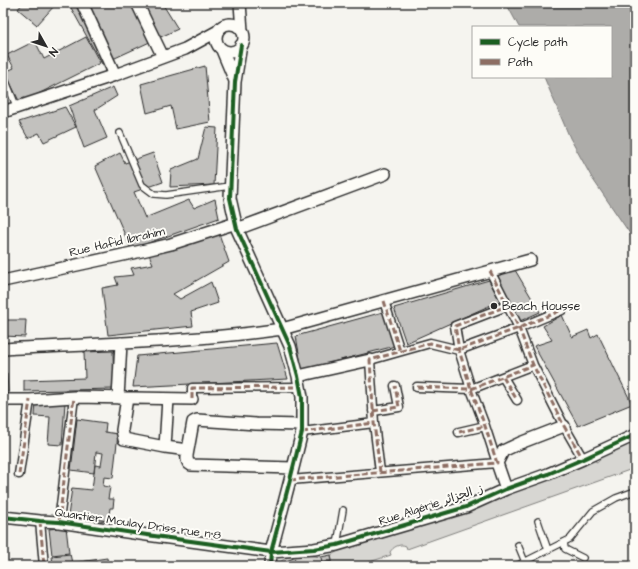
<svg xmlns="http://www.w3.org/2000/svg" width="638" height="569" viewBox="0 0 638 569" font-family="'Architects Daughter','Playpen Sans Arabic',sans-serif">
<rect width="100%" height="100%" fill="#f5f4ef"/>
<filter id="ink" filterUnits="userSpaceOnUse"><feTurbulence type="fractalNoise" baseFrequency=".025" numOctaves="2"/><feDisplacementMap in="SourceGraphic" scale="8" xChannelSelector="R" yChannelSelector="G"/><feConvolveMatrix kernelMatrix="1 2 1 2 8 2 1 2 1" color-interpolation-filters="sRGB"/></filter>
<g filter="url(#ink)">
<path fill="#d7d6d2" stroke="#81807e" d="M635 440V468L407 549 406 546C400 543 393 547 390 552L391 555 357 566H277C287 551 306 555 321 557L323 563 332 561 331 555 344 548 595 459 596 462 600 460 599 457 633 442Z"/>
<path fill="#adaca9" stroke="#797877" d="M506 3H635V241L592 178 570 138 544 77H611V27H519Z"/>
<path fill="#c2c1be" stroke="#2b2b2b" d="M23 3H53L55 5 37 25 18 9Z
M73 3H162L178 29 102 64 70 6Z
M86 37 100 63 20 103 5 72 14 68 7 55 35 41 44 59Z
M205 66 210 122 176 129 171 106 147 113 141 84Z
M113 87 117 96 95 110 107 138 84 148 69 106Z
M65 107 76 127 44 142 39 133 28 138 19 122Z
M206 127 217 128 214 185 170 187 171 170 198 159Z
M120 153 125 163 153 153 163 182 134 192 145 218 189 200 194 208 215 199 219 218 131 249 95 166Z
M218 231 229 262 173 294 180 299 211 282 218 303 191 312 193 326 108 335 102 288 118 285 115 277 134 275 131 268 153 264 148 252Z
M515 270 540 312 520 321 497 275 506 272V273Z
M489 280 500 301 406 343 394 308Z
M383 312 395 346 302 370 296 336Z
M562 315 572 337 588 330 591 338 598 334 632 404 578 426 534 346 552 340 543 326Z
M3 320H26L25 337 3 336Z
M277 343 288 379 133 387 137 356Z
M113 351 114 389 24 391V380L85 378 84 352Z
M3 373H7L8 392H3Z
M36 402 65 403 62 445 48 444 50 417 35 416Z
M77 419 106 423 105 432 118 434 113 478 104 477 103 486 110 487 108 499H114L113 508H110L108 521 68 516 72 488 92 490 95 465 101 466 103 453 96 452 94 473 71 470Z
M66 527 69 553 52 555 49 529Z
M70 554 72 563 107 558 108 566H53L52 556Z
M331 555 332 561 322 563 321 557Z
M294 558 297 565 294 566H288L286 561Z"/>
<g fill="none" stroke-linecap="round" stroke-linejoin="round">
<defs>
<path id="service" d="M3 74 17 108
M120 133 142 185 154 194 166 195 230 186
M538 521 548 550
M564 542 565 549 583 558
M337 545 343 510
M518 545 525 562
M516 566 570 539 593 511 616 498 635 491"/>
<path id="pedestrian" d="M490 271 519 328 533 365 564 426 583 459
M384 301 400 351
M503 377 517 400
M417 387 471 389 533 365
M192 399V388L300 387
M373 411 399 407 395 386
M302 432 374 423
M459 432 485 426
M380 472 374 423 370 360 430 343 459 350 519 328 562 310
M19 474 30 400
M290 480 497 463 485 426 471 389 459 350 455 326 507 306
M40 521 44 566
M59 522 74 397"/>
<path id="minor" d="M82 3 115 75
M137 3 163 57
M240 3 242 31
M216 38a14 14 0 1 1 28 0a14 14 0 1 1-28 0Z
M241 45 235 82 230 198 237 229 290 346 298 376 302 397V432L290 480 271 552 270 566
M222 50 235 81
M3 112 115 75 185 49 218 31
M237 229 385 174
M3 281 146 250 171 244 236 223
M3 349C96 344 190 342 282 329L530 260
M298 376 370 360
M118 398 121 343
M127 398 122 430 124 439 165 447 188 450 193 422 197 420 256 424 302 425
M3 400H30L74 397 192 399
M165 447 168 399
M188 450C187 455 185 462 191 465L293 468
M506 489 497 463 503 451 520 443 564 426
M3 517 40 521 59 522 147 535 271 552 314 549 337 545 466 507 506 489 548 474 583 459 635 435"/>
</defs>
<use href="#service" stroke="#2b2b2b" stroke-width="8"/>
<use href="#pedestrian" stroke="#2b2b2b" stroke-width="11"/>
<use href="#minor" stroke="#2b2b2b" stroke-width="14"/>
<use href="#service" stroke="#fdfcf7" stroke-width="5.5"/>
<use href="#pedestrian" stroke="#fdfcf7" stroke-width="8"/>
<use href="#minor" stroke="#fdfcf7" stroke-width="11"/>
<path stroke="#8d6e63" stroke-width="3" stroke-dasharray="6 3" stroke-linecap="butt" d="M490 271 519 328 533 365 564 426 583 459
M384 301 400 351
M503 377 517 400
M417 387 471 389 533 365
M192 399V388L300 387
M373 411 399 407 395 386
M302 432 374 423
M459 432 485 426
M380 472 374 423 370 360 430 343 459 350 519 328 562 310
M19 474 30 400
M290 480 497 463 485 426 471 389 459 350 455 326 507 306
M40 521 44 566
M59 522 74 397"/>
<defs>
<path id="cycleway" d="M241 45 235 82 230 198 237 229 290 346 298 376 302 397V432L290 480 271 552 270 566
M3 517 40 521 59 522 147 535 271 552 314 549 337 545 466 507 506 489 548 474 583 459 635 435"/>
</defs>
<use href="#cycleway" stroke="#fdfcf7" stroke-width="6"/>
<use href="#cycleway" stroke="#1b5e20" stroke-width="4"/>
</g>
</g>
<circle fill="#2b2b2b" stroke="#fdfcf7" stroke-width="1.5" cx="494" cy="306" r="4"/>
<g text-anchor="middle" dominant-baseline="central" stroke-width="4" stroke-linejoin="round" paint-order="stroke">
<g font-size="12" fill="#2b2b2b" stroke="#fdfcf7">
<text transform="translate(117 242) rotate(-13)">Rue Hafid Ibrahim</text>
<text transform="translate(431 505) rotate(-18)">Rue Algérie ز. الجزائر</text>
<text transform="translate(138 524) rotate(8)">Quartier Moulay Driss rue n°8</text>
</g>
<g font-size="12" fill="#2b2b2b" stroke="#fdfcf7" text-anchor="start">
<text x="502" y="306">Beach Housse</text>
</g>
</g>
<rect width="638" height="569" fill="none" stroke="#fdfcf7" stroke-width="16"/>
<rect x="8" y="8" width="622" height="553" fill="none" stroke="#2b2b2b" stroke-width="1.5" filter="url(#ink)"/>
<rect x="472" y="26" width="140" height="52" fill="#fdfcf7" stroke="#a9a8a5"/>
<rect x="480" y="39" width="20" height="6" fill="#1b5e20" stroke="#a9a8a5"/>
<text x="508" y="46" font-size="12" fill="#2b2b2b">Cycle path</text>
<rect x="480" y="59" width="20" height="6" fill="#8d6e63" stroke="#a9a8a5"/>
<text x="508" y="66" font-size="12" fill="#2b2b2b">Path</text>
<g transform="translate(46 46) rotate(129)" stroke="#fdfcf7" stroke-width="3" paint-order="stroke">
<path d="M0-3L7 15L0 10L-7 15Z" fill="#2b2b2b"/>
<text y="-6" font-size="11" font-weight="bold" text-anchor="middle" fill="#2b2b2b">N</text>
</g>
</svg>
